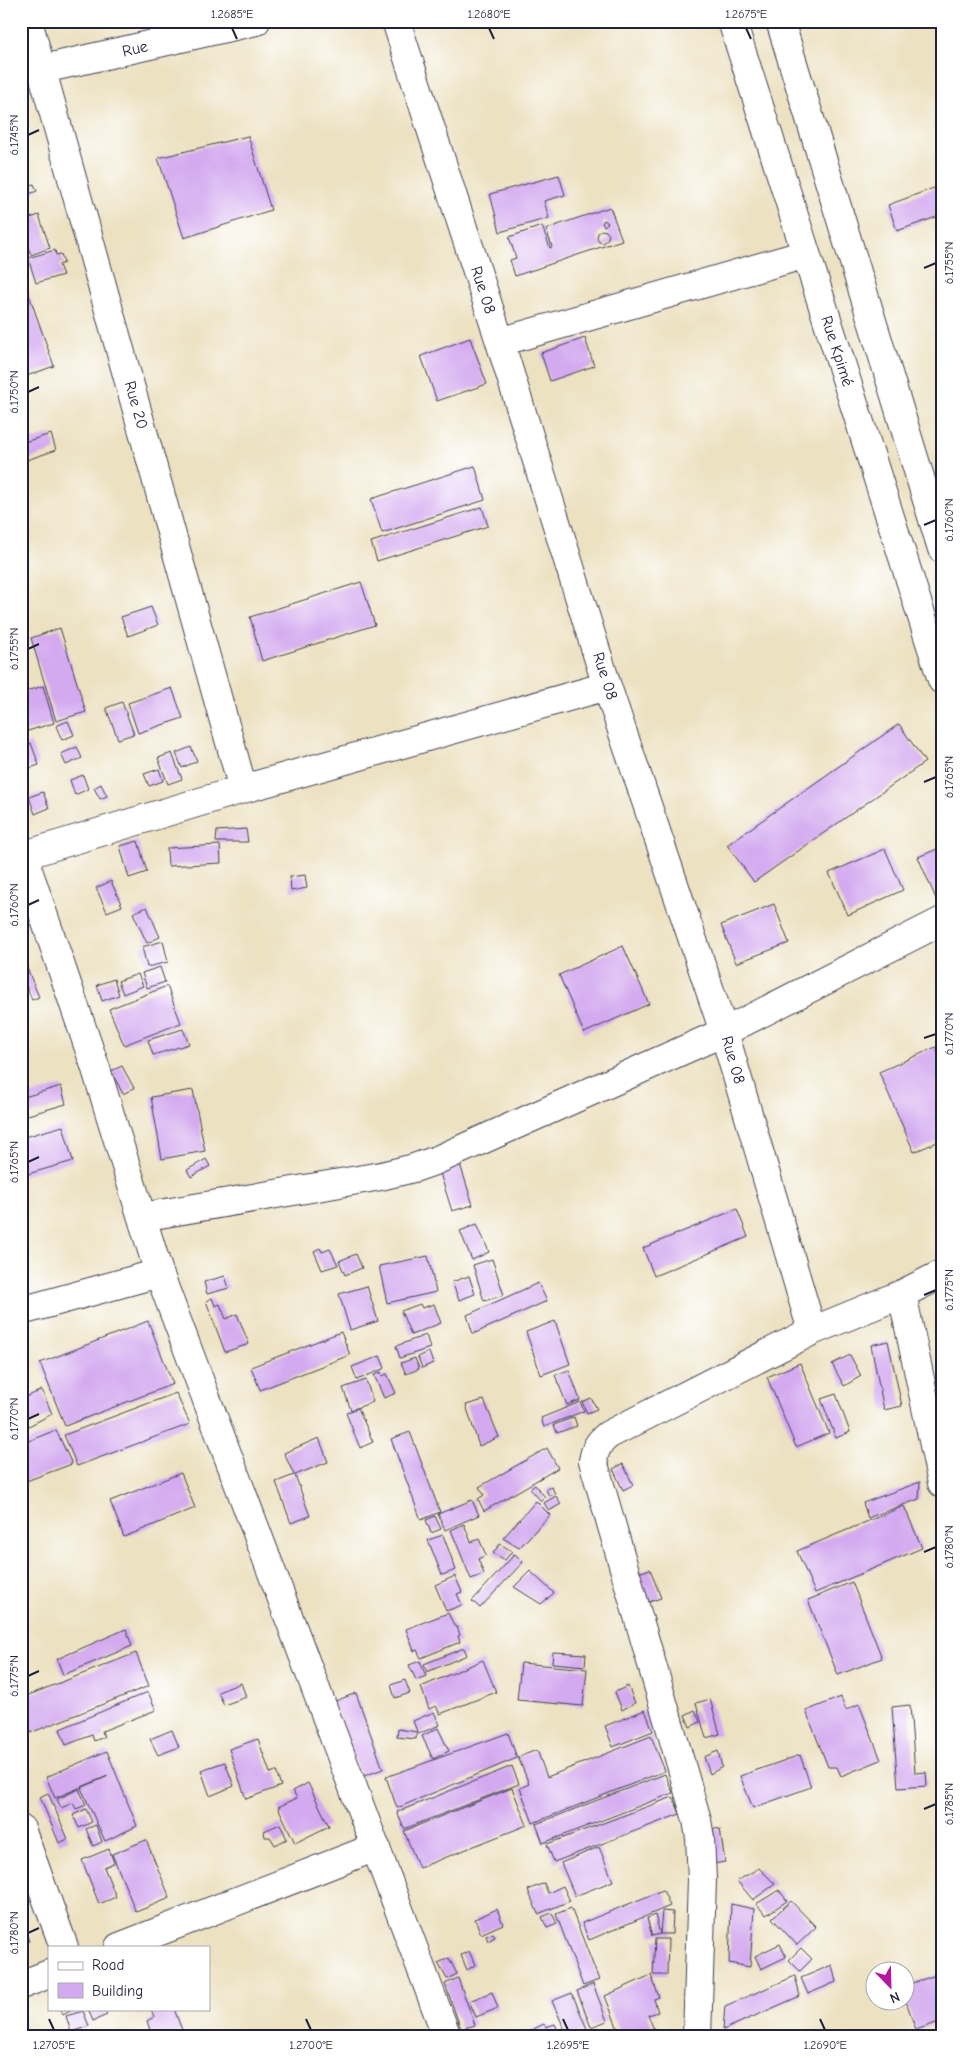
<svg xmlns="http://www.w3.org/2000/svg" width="963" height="2058" viewBox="0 0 963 2058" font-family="'Comic Neue',sans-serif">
<rect width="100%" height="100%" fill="#fff"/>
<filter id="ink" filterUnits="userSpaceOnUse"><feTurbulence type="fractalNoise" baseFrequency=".02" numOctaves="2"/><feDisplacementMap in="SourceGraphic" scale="10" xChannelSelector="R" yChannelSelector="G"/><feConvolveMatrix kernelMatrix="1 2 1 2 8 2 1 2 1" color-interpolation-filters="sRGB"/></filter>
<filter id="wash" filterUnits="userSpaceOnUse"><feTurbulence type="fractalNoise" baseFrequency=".0096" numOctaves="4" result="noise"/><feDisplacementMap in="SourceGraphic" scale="20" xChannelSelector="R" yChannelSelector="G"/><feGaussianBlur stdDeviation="1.12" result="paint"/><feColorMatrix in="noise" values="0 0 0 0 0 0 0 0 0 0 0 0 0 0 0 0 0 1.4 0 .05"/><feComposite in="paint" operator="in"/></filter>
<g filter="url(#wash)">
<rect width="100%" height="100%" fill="#ece1c1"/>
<g id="blocks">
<path fill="#d3a9ef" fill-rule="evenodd" d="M934 21H942V45H941Z
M248 136 271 210 184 238 158 158Z
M559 175 565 195 544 201 549 218 500 232 490 194Z
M26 179 29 185 34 184 37 191 21 197V180Z
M942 185V215L897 231 888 205Z
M610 207 622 240 515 276 510 260 516 258 509 237 542 226 550 248 552 247 546 229ZM604 220 608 223 604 226 602 223ZM602 230 606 231 609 235 607 240 603 243 599 242 597 238 598 233Z
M39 215 50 248 31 255 21 229V221Z
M55 250 56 255 61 254 64 263 59 265 63 275 36 283 28 258Z
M942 254V266L937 256Z
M28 292 54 366 21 378V294Z
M470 338 487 384 437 401 421 356Z
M585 338 594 366 550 381 541 353Z
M51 434 56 450 21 462V443Z
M475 466 485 500 382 533 371 499Z
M482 507 488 526 377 561 371 542Z
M361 582 375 625 262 661 250 617Z
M151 607 158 625 128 636 121 617Z
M21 622 28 644 21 646Z
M60 628 86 712 56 721 31 638Z
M43 686 54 723 21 733V693Z
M172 688 183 718 138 733 128 703Z
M122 702 134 734 118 739 106 708Z
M68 721 74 735 62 740 56 726Z
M899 724 925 762 754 882 727 845Z
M31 743 39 765 21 771V746Z
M77 747 82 758 66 765 61 754Z
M191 747 197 761 182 768 176 753Z
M172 753 182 779 168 784 158 758Z
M159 769 163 781 149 786 144 774Z
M83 775 88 789 75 795 70 780Z
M101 784 107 796 100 799 94 788Z
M43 792 49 808 35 814 29 797Z
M246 829 248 842H216L217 831Z
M942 834V899L937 901 918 857 942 847 937 837Z
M138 841 147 872 129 878 120 846Z
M220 845 221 863 168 866 167 848Z
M885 849 903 890 848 915 829 873Z
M305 875 307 888 291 891 290 877Z
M111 881 122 906 107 912 96 888Z
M774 904 789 943 736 963 721 925Z
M147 907 160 937 147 943 133 913Z
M163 941 168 962 147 967 142 947Z
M623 946 649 1004 584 1033 559 975Z
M21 954 39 997 32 1000 21 974Z
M160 967 165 982 147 988 142 973Z
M138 974 143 986 123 994 118 981Z
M114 979 119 995 102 1001 97 985Z
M167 986 181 1023 124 1045 109 1009Z
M183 1029 189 1044 153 1055 148 1040Z
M936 1047 942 1061V1140L914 1152 879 1072Z
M122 1066 134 1088 123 1094 111 1071Z
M61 1086 66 1104 21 1117V1098Z
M193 1090 205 1151 162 1159 151 1097Z
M63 1126 73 1161 21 1176V1138Z
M206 1159 210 1166 191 1177 187 1170Z
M460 1164 473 1205 452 1211 439 1170Z
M737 1209 748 1237 654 1276 643 1248Z
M477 1224 489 1252 472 1260 460 1231Z
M320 1248 322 1252 330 1249 338 1265 322 1270 314 1251Z
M356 1254 362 1268 345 1275 339 1261Z
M428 1256 436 1292 387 1303 379 1266Z
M492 1259 504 1295 484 1301 473 1265Z
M225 1276 229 1288 207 1294 204 1282Z
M469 1276 475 1294 459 1300 452 1282Z
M538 1283 547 1301 473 1334 467 1315Z
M367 1286 378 1321 350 1330 339 1294Z
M212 1298 215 1306 220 1304 226 1319 237 1314 249 1344 225 1352 206 1301Z
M420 1304 422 1308 434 1304 441 1323 411 1335 401 1311Z
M148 1321 173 1384 65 1426 40 1363Z
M555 1321 570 1364 541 1375 526 1332Z
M341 1332 350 1355 260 1390 251 1367Z
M426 1335 430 1348 400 1358 396 1346Z
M888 1341 902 1406 884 1410 871 1345Z
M429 1352 433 1363 422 1368 418 1357Z
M850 1355 861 1376 844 1386 832 1364Z
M380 1356 385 1368 357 1380 352 1367Z
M415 1358 419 1369 406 1374 401 1363Z
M800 1363 829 1433 796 1447 767 1377Z
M569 1370 580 1400 567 1405 555 1375Z
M381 1372 382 1376 387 1374 396 1393 384 1398 374 1375Z
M366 1380 373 1402 351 1410 343 1388Z
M42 1390 52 1414 21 1430V1399Z
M176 1393 190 1424 77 1466 64 1435Z
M836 1394 850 1432 836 1438 821 1399Z
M591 1398 597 1409 587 1413 582 1402Z
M484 1400 499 1437 479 1446 466 1405Z
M580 1402 584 1411 544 1427 541 1418Z
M358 1408 373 1442 360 1448 346 1413Z
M574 1417 577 1426 557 1433 554 1425Z
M56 1430 72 1464 21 1483V1444Z
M410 1432 440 1512 421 1520 391 1439Z
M319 1438 328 1462 295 1475 310 1516 291 1523 276 1482 294 1475 284 1453Z
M547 1448 558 1468 484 1511 478 1499 484 1495 479 1487Z
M623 1464 633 1485 623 1490 613 1469Z
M181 1473 195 1508 124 1537 110 1501Z
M920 1482 919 1499 868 1518 863 1503Z
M535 1485 545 1497 541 1501 530 1489Z
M552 1487 555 1494 549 1496 546 1489Z
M556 1496 561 1504 549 1511 544 1503Z
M472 1500 479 1515 445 1530 438 1514Z
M536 1501 550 1515 519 1548 503 1538Z
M904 1506 922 1548 815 1593 797 1551Z
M435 1516 441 1529 431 1533 426 1520Z
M464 1524 471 1542 479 1539 486 1555 478 1559 484 1574 471 1579 451 1530Z
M443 1535 456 1570 442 1575 428 1540Z
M500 1544 512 1551 505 1560 493 1553Z
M515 1554 523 1562 480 1608 472 1601Z
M650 1569 661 1598 649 1602 638 1573Z
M530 1571 554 1593 541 1604 514 1587Z
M455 1576 462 1592 457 1594 462 1605 446 1611 435 1585Z
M852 1582 882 1658 838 1675 808 1600Z
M448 1613 455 1627H457L460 1635 458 1636 460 1642 421 1658 417 1650 414 1651 406 1629Z
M126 1629 132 1646 63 1675 57 1659Z
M464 1648 467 1655 427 1672 424 1664Z
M553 1652 586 1654 585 1666 552 1663Z
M136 1653 149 1686 30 1733 21 1712V1698Z
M483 1660 496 1692 440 1714 436 1706 429 1709 421 1687Z
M420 1661 426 1676 416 1680 409 1665Z
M521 1663 587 1669 583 1706 517 1700Z
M405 1680 410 1693 395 1698 391 1685Z
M241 1683 246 1697 224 1705 218 1692Z
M628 1686 635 1703 622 1710 615 1692Z
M148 1692 156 1710 102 1731 104 1737 94 1741 92 1735 66 1745 60 1729Z
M356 1693 383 1769 361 1777 333 1702Z
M841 1697 846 1710 859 1704 881 1760 841 1776 837 1767H828L806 1711Z
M710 1699 720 1734 706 1738 696 1703Z
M910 1705 915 1773 926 1772 927 1786 898 1788 892 1707Z
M645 1710 653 1731 613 1747 605 1726Z
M695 1710 700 1722 690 1727 685 1715Z
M434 1712 440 1725 418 1734 413 1721Z
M438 1728 449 1751 433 1759 422 1736Z
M398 1729 417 1732 416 1739 397 1737Z
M172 1730 179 1747 158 1755 150 1739Z
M508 1733 517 1758 397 1808 386 1777Z
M651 1736 665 1771 533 1823 520 1788 529 1784 518 1757 537 1750 547 1777Z
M258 1739 270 1773 276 1771 281 1786 246 1799 229 1749Z
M107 1751 137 1826 105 1841 81 1788 108 1776 55 1798 46 1777Z
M718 1751 722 1767 710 1774 704 1757Z
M800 1755 811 1787 753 1808 740 1776Z
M225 1762 234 1786 210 1796 201 1770Z
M512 1766 519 1784 404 1829 397 1812Z
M665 1774 673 1793 543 1843 536 1824Z
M308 1783 329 1826 295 1843 278 1807 297 1798 293 1791Z
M512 1788 527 1825 419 1868 404 1831Z
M79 1789 86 1805 76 1809 73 1803 61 1808 57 1799Z
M48 1793 68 1839 59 1843 40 1797Z
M673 1797 680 1814 554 1862 547 1844Z
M86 1809 92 1822 79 1828 73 1815Z
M280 1824 287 1839 275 1845 270 1837H265L264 1831Z
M96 1825 102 1842 93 1846 86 1829Z
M707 1828 720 1829 725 1862 713 1864Z
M146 1840 170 1898 136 1912 112 1854Z
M599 1847 613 1881 575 1896 561 1863Z
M109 1849 114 1863 104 1867 116 1897 99 1904 82 1860Z
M759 1868 775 1884 753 1900 737 1881Z
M544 1883 548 1893 563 1886 570 1901 538 1914 528 1890Z
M663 1890 670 1906 589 1940 582 1923Z
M779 1890 787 1901 766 1915 756 1904Z
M791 1901 816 1927 797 1945 772 1918Z
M731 1904 754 1909 750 1967 729 1963Z
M571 1908 599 1980 583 1986 556 1914Z
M497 1909 503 1924 481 1934 475 1919Z
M662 1911 673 1912 672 1934H660Z
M552 1913 557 1924 547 1928 542 1917Z
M655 1915 660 1934 652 1936 647 1918Z
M21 1919 29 1941 21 1944Z
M493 1933 495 1937 488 1941 486 1936Z
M655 1939H668L667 1975H653Z
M780 1944 786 1957 761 1969 755 1956Z
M801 1948 812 1959 800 1971 789 1960Z
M469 1951 475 1965 467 1970 461 1955Z
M449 1958 457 1974 447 1979 438 1963Z
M832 1965 836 1982 808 1994 801 1978Z
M942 1973V2021L916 2030 906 2001V1985Z
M651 1975 659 1997 654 1999 658 2012 648 2015 657 2037H621L605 1996Z
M795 1976 800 1996 723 2030 725 2006Z
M458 1978 475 2025 461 2029 445 1984Z
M593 1984 607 2021 591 2027 577 1991Z
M492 1992 498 2008 476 2017 469 2001Z
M572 1993 587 2029 568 2037 552 2001Z
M60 2009H74L63 2015Z
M88 2009H105L107 2015 93 2021Z
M151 2009H174L182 2030 165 2037H158L156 2032 151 2033 147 2021 154 2017Z
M83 2011 89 2026 71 2032 66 2016Z
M21 2016 26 2028 21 2030Z
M544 2024 546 2027 555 2024 561 2037H529L527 2032Z"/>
</g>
</g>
<g filter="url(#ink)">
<use href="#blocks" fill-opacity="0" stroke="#403f4f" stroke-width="1"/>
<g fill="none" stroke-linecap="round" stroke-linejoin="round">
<defs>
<path id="minor" d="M28 21 243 789
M396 21 500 342 607 686 724 1032 812 1331
M43 69 256 21
M500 342 806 254
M23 855 96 1069 159 1273 447 2037
M21 856 243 789 607 686
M142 1217 381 1176 414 1168 437 1160 724 1032 942 921
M902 1294 942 1483
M21 1311 159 1273
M21 1829 64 1947
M119 1947 376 1847
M21 1985 49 1974
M697 2037 702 1879 700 1838 697 1820 593 1461C595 1449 598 1443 608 1435L812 1331 902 1294 942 1274"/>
<path id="secondary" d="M732 21 942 680
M780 21 942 549"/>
</defs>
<use href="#minor" stroke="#403f4f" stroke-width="30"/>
<use href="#secondary" stroke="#403f4f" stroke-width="30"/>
<use href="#minor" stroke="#fff" stroke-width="28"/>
<use href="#secondary" stroke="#fff" stroke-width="28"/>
</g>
</g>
<path fill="none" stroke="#22223b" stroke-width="2" d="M232 28 237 39M489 28 494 39M746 28 751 39M28 135 39 130M924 268 936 263M28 392 39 387M924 525 936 520M28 649 39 644M924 782 936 777M28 905 39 900M924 1038 936 1034M28 1162 39 1157M924 1295 936 1290M28 1419 39 1414M924 1552 936 1547M28 1676 39 1671M924 1809 936 1804M28 1933 39 1928M49 2019 54 2030M306 2019 311 2030M563 2019 568 2030M820 2019 825 2030"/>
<g text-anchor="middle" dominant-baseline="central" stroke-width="5" stroke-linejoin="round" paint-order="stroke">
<g font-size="16" fill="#22223b" stroke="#fff">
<text transform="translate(135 49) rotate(-13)">Rue</text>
<text transform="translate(483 290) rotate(72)">Rue 08</text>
<text transform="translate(837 351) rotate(72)">Rue Kpimé</text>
<text transform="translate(136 405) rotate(74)">Rue 20</text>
<text transform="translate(605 676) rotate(72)">Rue 08</text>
<text transform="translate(733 1060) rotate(74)">Rue 08</text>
</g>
</g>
<rect width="963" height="2058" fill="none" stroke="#fff" stroke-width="55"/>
<rect x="48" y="1946" width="162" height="65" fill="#ffffff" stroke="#a7a7b1"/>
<rect x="58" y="1962" width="25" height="8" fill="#ffffff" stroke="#a7a7b1"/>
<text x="92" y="1970" font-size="15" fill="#22223b">Road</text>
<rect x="58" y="1983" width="25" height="15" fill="#d3a9ef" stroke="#a7a7b1"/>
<text x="92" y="1996" font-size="15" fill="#22223b">Building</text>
<g transform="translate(890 1986) rotate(157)"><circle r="24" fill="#ffffff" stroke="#a7a7b1"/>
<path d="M0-4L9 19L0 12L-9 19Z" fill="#b5179e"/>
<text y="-8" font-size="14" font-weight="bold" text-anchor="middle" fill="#22223b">N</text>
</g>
<rect x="28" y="28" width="908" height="2002" fill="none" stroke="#22223b" stroke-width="2"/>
<g font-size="12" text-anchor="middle" fill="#22223b">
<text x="232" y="18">1.2685°E</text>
<text x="489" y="18">1.2680°E</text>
<text x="746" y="18">1.2675°E</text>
<text transform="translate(14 135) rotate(-90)" y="4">6.1745°N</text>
<text transform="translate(949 263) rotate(-90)" y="4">6.1755°N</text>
<text transform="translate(14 392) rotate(-90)" y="4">6.1750°N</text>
<text transform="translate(949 520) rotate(-90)" y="4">6.1760°N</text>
<text transform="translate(14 649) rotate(-90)" y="4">6.1755°N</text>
<text transform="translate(949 777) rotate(-90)" y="4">6.1765°N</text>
<text transform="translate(14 905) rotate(-90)" y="4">6.1760°N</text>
<text transform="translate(949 1034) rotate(-90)" y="4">6.1770°N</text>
<text transform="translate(14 1162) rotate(-90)" y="4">6.1765°N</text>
<text transform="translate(949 1290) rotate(-90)" y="4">6.1775°N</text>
<text transform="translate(14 1419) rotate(-90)" y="4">6.1770°N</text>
<text transform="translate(949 1547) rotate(-90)" y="4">6.1780°N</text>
<text transform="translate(14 1676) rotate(-90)" y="4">6.1775°N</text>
<text transform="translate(949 1804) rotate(-90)" y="4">6.1785°N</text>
<text transform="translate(14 1933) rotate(-90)" y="4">6.1780°N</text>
<text x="54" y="2049">1.2705°E</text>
<text x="311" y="2049">1.2700°E</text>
<text x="568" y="2049">1.2695°E</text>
<text x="825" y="2049">1.2690°E</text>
</g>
</svg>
